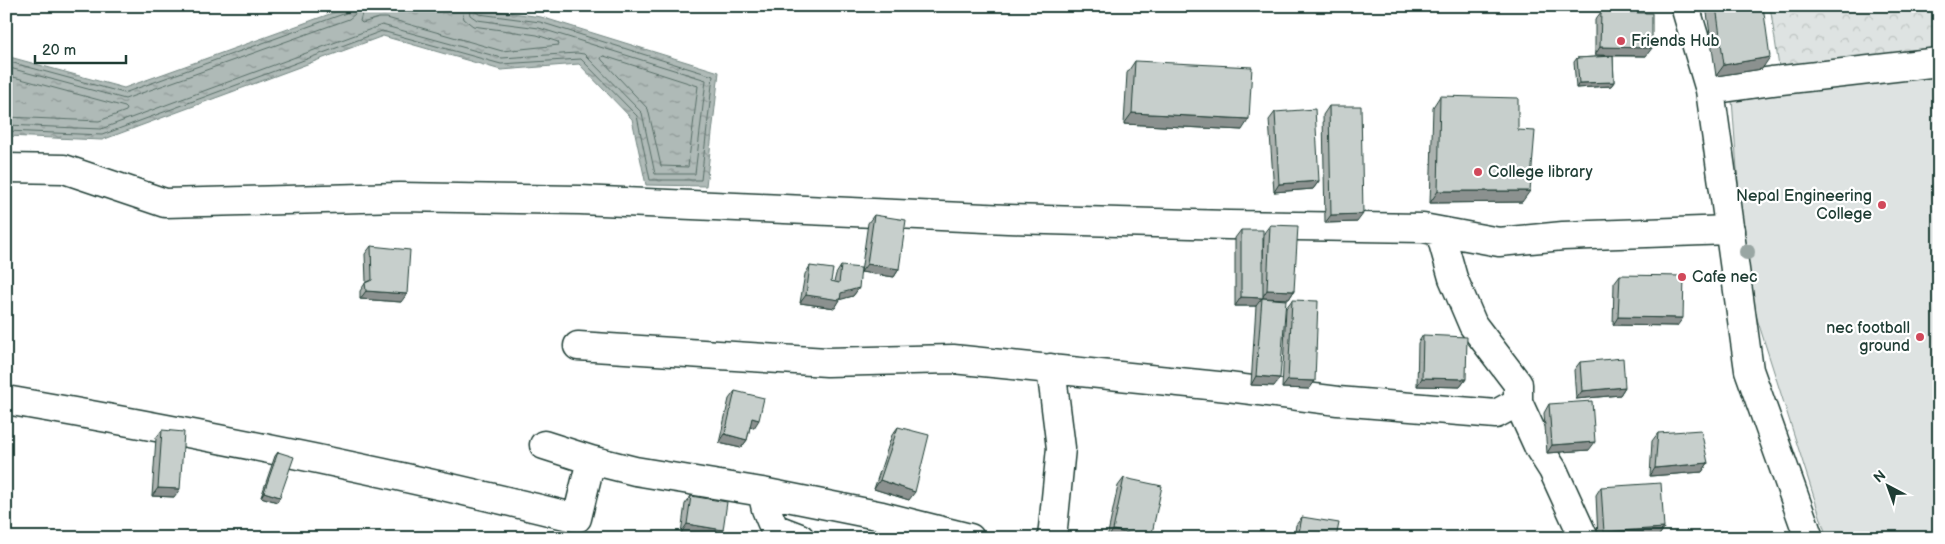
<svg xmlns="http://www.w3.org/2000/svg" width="1945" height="544" viewBox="0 0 1945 544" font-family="'Balsamiq Sans',sans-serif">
<defs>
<pattern id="forest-crowns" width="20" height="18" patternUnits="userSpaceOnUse" patternTransform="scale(1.25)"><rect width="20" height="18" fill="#dee3e2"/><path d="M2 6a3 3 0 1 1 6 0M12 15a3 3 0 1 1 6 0" fill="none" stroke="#bec4c2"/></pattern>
<pattern id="water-ripples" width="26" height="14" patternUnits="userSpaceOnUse" patternTransform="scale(1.25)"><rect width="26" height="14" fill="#afbab7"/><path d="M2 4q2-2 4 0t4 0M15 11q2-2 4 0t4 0" fill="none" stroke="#8e9896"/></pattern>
</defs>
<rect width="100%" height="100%" fill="#fff"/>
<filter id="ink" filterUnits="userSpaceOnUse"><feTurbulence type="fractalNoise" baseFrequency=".02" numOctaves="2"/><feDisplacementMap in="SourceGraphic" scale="10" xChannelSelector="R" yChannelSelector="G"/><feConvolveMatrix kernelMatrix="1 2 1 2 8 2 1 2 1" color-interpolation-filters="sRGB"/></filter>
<g filter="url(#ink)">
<path fill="url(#forest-crowns)" stroke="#7e908b" d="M1770 6H1939V47L1779 67Z"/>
<path fill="#dee3e2" stroke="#7e908b" d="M1939 76V538H1827L1745 281 1732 99Z"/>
<path fill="url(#water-ripples)" stroke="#758883" d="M352 6H462L541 17 719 72 706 186 646 185 632 119 579 64 501 70 383 36 102 140 6 136V56L124 88Z"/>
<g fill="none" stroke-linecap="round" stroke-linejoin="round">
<path stroke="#596f68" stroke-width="1" d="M364 6 360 21 362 23 379 18H387L502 51 559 45 558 42 537 35 473 26 464 19 461 6
M604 56 698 86 688 167 661 166 648 109 602 60 601 58Z
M6 61 124 93 346 13 350 10 351 6
M6 67 125 99 349 19 355 14 357 6
M6 75 125 107 127 109 126 111 99 121 6 117
M6 125 101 129 382 25 502 58 577 53 584 54 642 113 655 174H695L706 80 539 28 477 20 470 15 468 6
M6 131 102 135 382 31 501 64 581 59 637 116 650 180H701L713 76 540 22 479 14 475 11 474 6"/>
<defs>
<path id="street" d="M6 168 64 169 165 203 400 197 580 200 1008 219 1228 225 1423 228 1499 242 1563 236 1730 230
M578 346 827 362 953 359 1228 387 1338 401 1496 414 1518 402V384L1473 325 1453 278 1440 232
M1051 368 1061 448 1052 538
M6 400C198 433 388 471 577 518L591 460
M1518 402 1539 448 1553 470 1584 538
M544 445 591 460 635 471 762 492 882 516 970 538
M762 492 766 509 774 528 800 538"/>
<path id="secondary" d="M1685 6 1710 90 1749 370 1809 538
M1710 90 1772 81 1939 62"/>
</defs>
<use href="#street" stroke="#1f3d34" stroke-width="31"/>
<use href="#secondary" stroke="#1f3d34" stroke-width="31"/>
<use href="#street" stroke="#fff" stroke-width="28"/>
<use href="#secondary" stroke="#fff" stroke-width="28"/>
</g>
<circle fill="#99a6a3" cx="1747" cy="252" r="8"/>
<path fill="#abb2af" stroke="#1f3d34" d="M1706 6H1763L1762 69 1716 76Z
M1601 12 1646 56H1613L1614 82 1611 86 1576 88 1574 62 1577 58 1613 56 1595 55V20Z
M1135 61 1242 130 1124 124 1127 73Z
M1440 96 1518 130 1522 202 1430 203 1433 107Z
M1329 106 1357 222 1325 223 1323 115Z
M1275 112 1319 181 1313 189 1274 192 1269 120Z
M874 215 899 269 894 277 861 272 868 223Z
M1270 225 1294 291 1289 299H1263L1274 386 1251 385 1256 306H1235V238L1241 230 1263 262 1264 233Z
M371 246 401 302 360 299V291L366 282 365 254Z
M810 266 831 281 834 282 836 274 841 266 859 288 853 296 840 299 835 308 800 303 805 274Z
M1620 275 1677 326 1613 325 1614 283Z
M1292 300 1315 381 1309 389 1282 388 1286 308Z
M1423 335 1466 379 1460 387 1417 386 1418 343Z
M1580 362 1625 387 1620 395 1576 399 1574 370Z
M735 391 754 428 750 427 747 440 741 448 719 443 729 399Z
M1549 404 1589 450 1547 453 1544 413Z
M898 427 909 500 874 489 892 435Z
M162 430 174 497 152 496 156 438Z
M1658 433 1708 463 1702 472 1650 476 1652 441Z
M278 452 280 497 277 502 261 497 275 456Z
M1124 478 1151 538H1107L1118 486Z
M1601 487 1664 528 1658 537 1640 538H1598L1596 495Z
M691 496 723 530 681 533 685 504Z
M1302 517 1336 538H1294L1296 525Z"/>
<path fill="#8b918f" stroke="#1f3d34" d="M1600 47 1652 48 1646 56 1595 55Z
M1770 57 1762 69 1716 76 1724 65Z
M1614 82 1611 86 1576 88 1579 83Z
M1132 113 1249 119 1242 130 1124 124Z
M1319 181 1313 189 1274 192 1279 184Z
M1438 191H1530L1522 202 1430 203Z
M1363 214 1357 222 1325 223 1331 215Z
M867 264 899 269 894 277 861 272Z
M859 288 853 296 839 300H840L835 308 800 303 806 295Z
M1267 290 1294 291 1289 299 1262 298 1256 306H1235L1241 297 1262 298Z
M366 291 407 294 401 302 360 299Z
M1618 317 1683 318 1677 326 1613 325Z
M1256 376 1280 378 1274 386 1251 385Z
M1422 378 1466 379 1460 387 1417 386Z
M1288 380 1315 381 1309 389 1282 388Z
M1625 387 1620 395 1576 399 1582 391Z
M752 418 759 420 754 428 747 426Z
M725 434 747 440 741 448 719 443Z
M1595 442 1589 450 1547 453 1552 445Z
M1708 463 1702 472 1650 476 1655 468Z
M880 480 915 492 909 500 874 489Z
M158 488 180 489 174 497 152 496Z
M264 492 280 497 277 502 261 497Z
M687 524 723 530 718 538 681 533Z
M1664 528 1658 537 1640 538H1600L1604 532Z
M1113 530 1151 538H1108Z"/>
<path fill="#c7cfcc" stroke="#1f3d34" d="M1716 6H1763L1770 57 1724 65Z
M1601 12 1652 13V48L1600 47Z
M1613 56 1614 82 1579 83 1577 58Z
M1135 61 1252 67 1249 119 1132 113Z
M1440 96 1518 98V130L1535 131 1530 191H1438Z
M1329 106H1361L1363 214 1331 215Z
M1315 109 1319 181 1279 184 1275 112Z
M874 215 906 220 899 269 867 264Z
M1270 225 1298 226 1294 291 1267 290Z
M1241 230H1263V298L1241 297Z
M371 246 410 250 407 294 366 291 365 283 372 280Z
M810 266 833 269 831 281 839 283 841 266 861 268 859 288 841 293 840 300 806 295Z
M1620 275 1684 276 1683 318 1618 317Z
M1262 298 1286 300 1280 378 1256 376Z
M1292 300 1318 301 1315 381 1288 380Z
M1423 335 1467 337 1466 379 1422 378Z
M1623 358 1625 387 1582 391 1580 362Z
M735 391 764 398 759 420 752 418 747 440 725 434Z
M1592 401 1595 442 1552 445 1549 404Z
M898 427 929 435 915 492 880 480Z
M162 430 184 432 180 489 158 488Z
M1701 430 1708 463 1655 468 1658 433Z
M278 452 294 457 280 497 264 492Z
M1124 478 1162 486 1151 538 1113 530Z
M1661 483 1664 528 1604 532 1601 487Z
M691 496 727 502 723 530 687 524Z
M1302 517 1339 523 1336 538H1298Z"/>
</g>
<g fill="#d1495b" stroke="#fff" stroke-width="2">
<circle cx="1621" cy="41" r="5"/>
<circle cx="1478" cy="172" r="5"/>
<circle cx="1882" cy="205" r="5"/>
<circle cx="1682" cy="277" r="5"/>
<circle cx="1920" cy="337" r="5"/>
</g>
<g text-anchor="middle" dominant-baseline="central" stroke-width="4.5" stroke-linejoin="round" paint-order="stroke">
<g font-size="16" fill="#1f3d34" stroke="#fff" text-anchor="start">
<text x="1631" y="41">Friends Hub</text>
<text x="1488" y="172">College library</text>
<text x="1872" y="196" text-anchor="end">Nepal Engineering<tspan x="1872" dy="18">College</tspan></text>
<text x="1692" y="277">Cafe nec</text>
<text x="1910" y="328" text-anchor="end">nec football<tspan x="1910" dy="18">ground</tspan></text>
</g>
</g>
<rect width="1945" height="544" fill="none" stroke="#fff" stroke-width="25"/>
<rect x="12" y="12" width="1920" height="519" fill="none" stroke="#1f3d34" stroke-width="2" filter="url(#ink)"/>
<g transform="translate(1888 486) rotate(319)" stroke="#ffffff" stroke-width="4" paint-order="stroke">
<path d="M0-4L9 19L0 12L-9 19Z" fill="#1f3d34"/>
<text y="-8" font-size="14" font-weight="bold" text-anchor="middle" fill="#1f3d34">N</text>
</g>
<path d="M35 55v8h91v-8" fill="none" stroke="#1f3d34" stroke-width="2.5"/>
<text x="42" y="55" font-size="15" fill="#1f3d34" stroke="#ffffff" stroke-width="4" paint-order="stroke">20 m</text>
</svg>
